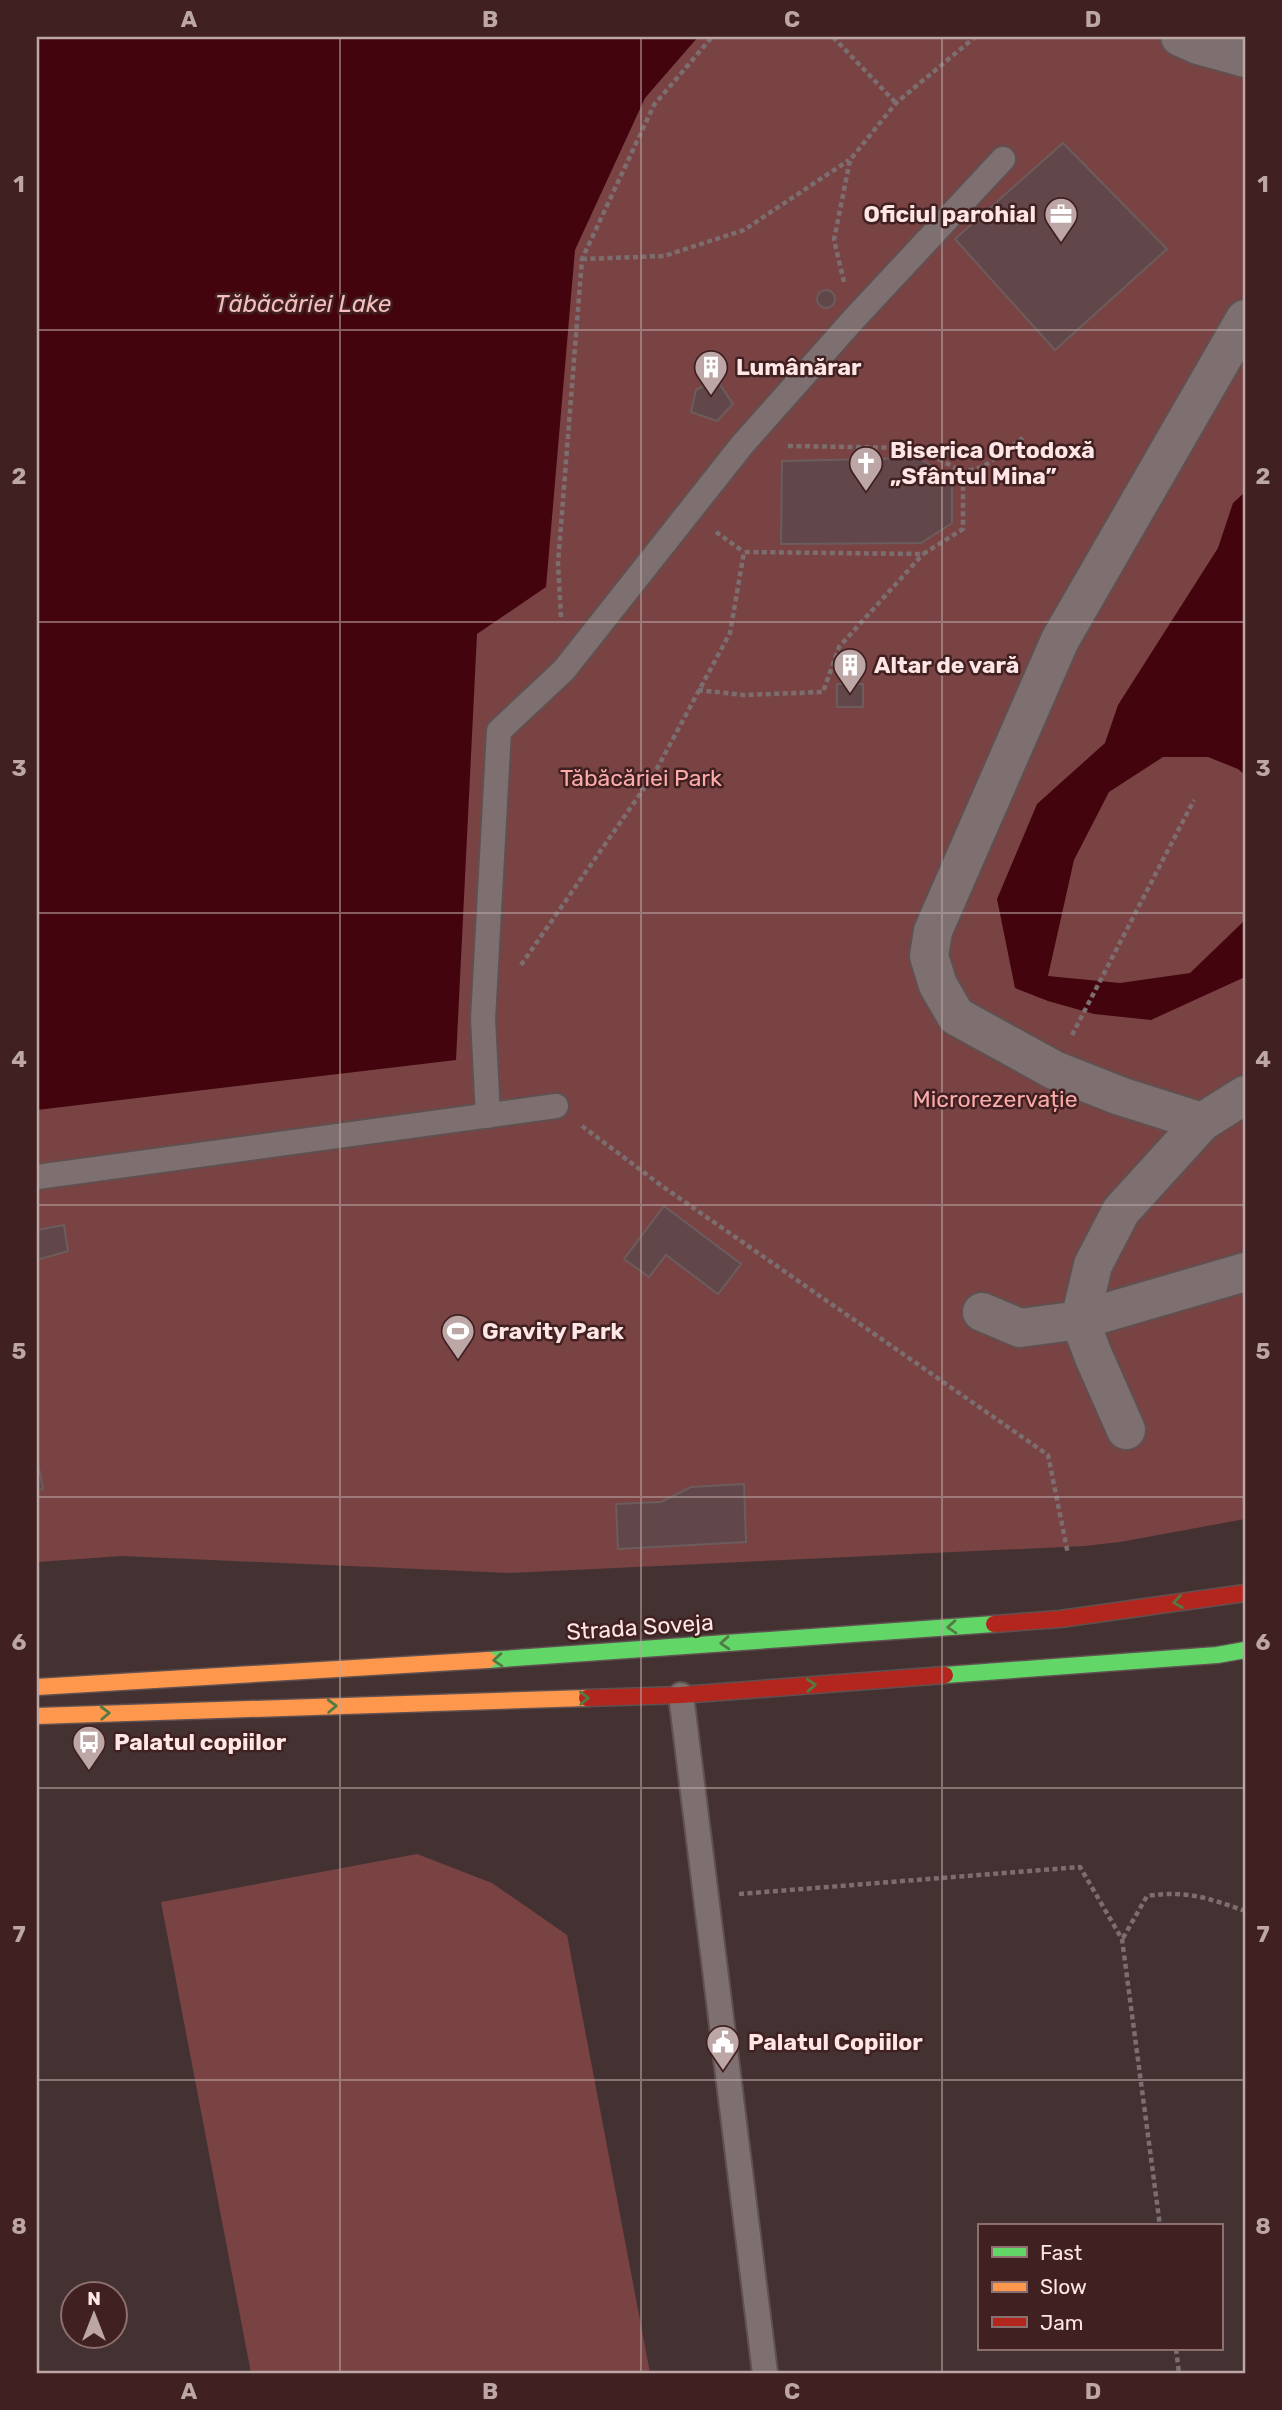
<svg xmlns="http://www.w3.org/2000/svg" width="1282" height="2410" viewBox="0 0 1282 2410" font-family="Rubik,sans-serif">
<rect width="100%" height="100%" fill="#443232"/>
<path fill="#794344" d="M37 37H1245V1519L1120 1542 1084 1546 509 1573 122 1556 37 1562Z
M417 1854 492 1883 567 1935 650 2373H251L161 1902Z"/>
<path fill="#44040e" d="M37 37H698L645 98 575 250 546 587 477 634 456 1060 37 1110Z
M1245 492V775L1238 769 1208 757H1163L1109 792 1074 860 1048 976 1120 983 1190 973 1245 920V977L1151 1020 1094 1014 1048 1001 1015 988 997 899 1037 804 1105 743 1118 705 1218 548 1233 503Z"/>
<path fill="#614749" stroke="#6c5c5c" stroke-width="2" d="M1063 143 1167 249 1055 350 955 239Z
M817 299a9 9 0 1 1 18 0a9 9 0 1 1-18 0Z
M716 379 733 404 717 421 691 412 696 390Z
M919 458 952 479V523L921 543 781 544 782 461Z
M837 684H863V707H837Z
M664 1206 741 1264 718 1294 666 1255 649 1277 624 1259Z
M64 1225 68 1251 37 1260V1230Z
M37 1458 43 1489 37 1490Z
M744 1484 746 1542 618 1549 616 1504 661 1502 691 1487Z"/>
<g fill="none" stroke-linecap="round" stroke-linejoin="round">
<defs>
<path id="lane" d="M488 1116 483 1019 499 731 564 670 742 445 853 320 1003 159
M37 1177 556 1106
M681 1695 765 2373"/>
<path id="street" d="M1180 37 1198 45 1245 58
M1245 319 1060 640 933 931 929 956 938 985 956 1016 1054 1070 1120 1096 1202 1122 1245 1095
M982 1312 1020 1328 1080 1320 1245 1272
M1126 1430 1093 1355 1080 1320 1093 1265 1121 1211 1202 1122"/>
<path id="fast" d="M488 1660 994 1624
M945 1675 1217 1655 1245 1650"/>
<path id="slow" d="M37 1687 488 1660
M37 1716 587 1698"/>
<path id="jam" d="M994 1624 1060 1619 1245 1593
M587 1698 681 1695 945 1675"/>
</defs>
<use href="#lane" stroke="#605050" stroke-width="28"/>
<use href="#street" stroke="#605050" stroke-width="42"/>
<use href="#fast" stroke="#605050" stroke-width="19"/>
<use href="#slow" stroke="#605050" stroke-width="19"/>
<use href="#jam" stroke="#605050" stroke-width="19"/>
<path stroke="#7c6e6e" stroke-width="4.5" stroke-dasharray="5 3.5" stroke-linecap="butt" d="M833 37 896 103
M582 259 664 256 744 230 849 160
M844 282 834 240 850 160 896 103 975 37
M788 446 918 448 963 472 983 467 1023 438
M716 532 744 552
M561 617 558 563 582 259 654 105 712 37
M698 690 744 695 823 692 839 647 923 554
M521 965 654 774 730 633 744 552 923 554 963 529V472
M1072 1035 1194 800
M582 1126 662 1186 1048 1455 1068 1554
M739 1894 1080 1867 1122 1939 1160 2226
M1123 1938 1147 1896C1186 1890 1209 1898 1245 1911
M1176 2349 1179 2373"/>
<use href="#lane" stroke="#7e7070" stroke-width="24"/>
<use href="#street" stroke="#7e7070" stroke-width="38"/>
<use href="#fast" stroke="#63d668" stroke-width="16"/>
<use href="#slow" stroke="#ff974d" stroke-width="16"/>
<use href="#jam" stroke="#b3261e" stroke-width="16"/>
</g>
<defs><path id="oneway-chevron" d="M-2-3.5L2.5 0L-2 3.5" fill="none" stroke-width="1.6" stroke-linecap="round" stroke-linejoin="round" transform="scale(1.75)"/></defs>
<g stroke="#527b44">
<use href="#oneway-chevron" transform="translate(1178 1602) rotate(172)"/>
<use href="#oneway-chevron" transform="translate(952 1627) rotate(176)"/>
<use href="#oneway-chevron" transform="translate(725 1643) rotate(176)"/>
<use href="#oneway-chevron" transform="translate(498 1660) rotate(176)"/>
<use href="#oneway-chevron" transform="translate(811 1685) rotate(-4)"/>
<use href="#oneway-chevron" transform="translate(584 1698) rotate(-2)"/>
<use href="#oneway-chevron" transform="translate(332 1706) rotate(-2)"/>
<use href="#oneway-chevron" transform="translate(105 1713) rotate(-2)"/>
</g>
<path fill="none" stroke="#bca7a6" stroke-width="2" stroke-opacity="0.55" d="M340 37V2373M641 37V2373M942 37V2373M37 330H1245M37 622H1245M37 913H1245M37 1205H1245M37 1497H1245M37 1788H1245M37 2080H1245"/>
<defs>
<symbol id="office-pin" viewBox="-11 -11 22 30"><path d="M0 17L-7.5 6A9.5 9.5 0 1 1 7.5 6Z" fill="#bca7a6" stroke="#412021"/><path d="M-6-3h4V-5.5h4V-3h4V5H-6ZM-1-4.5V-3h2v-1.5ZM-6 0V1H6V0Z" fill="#fff"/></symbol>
<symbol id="building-pin" viewBox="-11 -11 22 30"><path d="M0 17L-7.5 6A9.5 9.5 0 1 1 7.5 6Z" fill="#bca7a6" stroke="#412021"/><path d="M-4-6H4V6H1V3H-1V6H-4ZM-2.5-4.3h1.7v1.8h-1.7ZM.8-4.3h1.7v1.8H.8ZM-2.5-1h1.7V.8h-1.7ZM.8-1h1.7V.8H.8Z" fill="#fff"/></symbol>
<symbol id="church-pin" viewBox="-11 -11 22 30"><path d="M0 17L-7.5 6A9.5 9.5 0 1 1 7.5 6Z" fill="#bca7a6" stroke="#412021"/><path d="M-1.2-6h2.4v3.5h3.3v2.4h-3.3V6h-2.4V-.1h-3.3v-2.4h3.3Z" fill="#fff"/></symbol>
<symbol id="stadium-pin" viewBox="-11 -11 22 30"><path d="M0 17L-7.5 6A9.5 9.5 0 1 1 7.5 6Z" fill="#bca7a6" stroke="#412021"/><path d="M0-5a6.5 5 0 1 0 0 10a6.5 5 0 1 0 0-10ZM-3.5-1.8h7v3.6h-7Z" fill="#fff"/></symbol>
<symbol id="bus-pin" viewBox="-11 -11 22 30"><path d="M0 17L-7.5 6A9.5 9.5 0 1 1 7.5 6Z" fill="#bca7a6" stroke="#412021"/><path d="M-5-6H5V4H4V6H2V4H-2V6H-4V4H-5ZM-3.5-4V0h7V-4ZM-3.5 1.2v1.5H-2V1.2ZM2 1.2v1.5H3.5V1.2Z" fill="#fff"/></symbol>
<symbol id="civic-pin" viewBox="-11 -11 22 30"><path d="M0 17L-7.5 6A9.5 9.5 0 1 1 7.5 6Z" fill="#bca7a6" stroke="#412021"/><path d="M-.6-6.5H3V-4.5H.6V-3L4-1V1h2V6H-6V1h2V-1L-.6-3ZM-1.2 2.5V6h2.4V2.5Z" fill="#fff"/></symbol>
</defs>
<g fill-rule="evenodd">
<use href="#office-pin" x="1042" y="195" width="38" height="52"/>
<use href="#building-pin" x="692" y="348" width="38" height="52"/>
<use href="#church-pin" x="847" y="444" width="38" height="52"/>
<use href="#building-pin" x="831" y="646" width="38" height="52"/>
<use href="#stadium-pin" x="439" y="1312" width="38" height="52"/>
<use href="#bus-pin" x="70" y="1723" width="38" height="52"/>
<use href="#civic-pin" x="704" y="2023" width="38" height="52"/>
</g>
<g text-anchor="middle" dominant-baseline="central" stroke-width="5" stroke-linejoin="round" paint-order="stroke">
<g font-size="23" font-weight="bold" fill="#fde6e5" stroke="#412021" text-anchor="start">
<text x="1036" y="214" text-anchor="end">Oficiul parohial</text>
<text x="736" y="367">Lumânărar</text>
<text x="890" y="450">Biserica Ortodoxă<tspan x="890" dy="26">„Sfântul Mina”</tspan></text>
<text x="874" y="665">Altar de vară</text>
<text x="482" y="1331">Gravity Park</text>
<text x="114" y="1742">Palatul copiilor</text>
<text x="748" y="2042">Palatul Copiilor</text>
</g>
<g font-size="23" fill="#faabaa" stroke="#412021">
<text x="641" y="778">Tăbăcăriei Park</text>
<text x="995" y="1099">Microrezervație</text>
</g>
<g font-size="23" fill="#fde6e5" stroke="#412021">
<text transform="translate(640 1627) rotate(-4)">Strada Soveja</text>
</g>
<g font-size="24" font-style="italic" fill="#f4bebd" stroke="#412021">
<text x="303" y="304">Tăbăcăriei Lake</text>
</g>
</g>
<rect width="1282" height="2410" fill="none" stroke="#412021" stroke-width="77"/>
<rect x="978" y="2224" width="245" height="126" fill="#412021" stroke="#8c6f6f" stroke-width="2"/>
<rect x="992" y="2247" width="35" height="10" fill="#63d668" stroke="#8c6f6f" stroke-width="2"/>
<text x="1040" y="2260" font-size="21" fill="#fde6e5">Fast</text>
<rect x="992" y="2282" width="35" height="10" fill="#ff974d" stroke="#8c6f6f" stroke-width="2"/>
<text x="1040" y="2294" font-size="21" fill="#fde6e5">Slow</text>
<rect x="992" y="2317" width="35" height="10" fill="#b3261e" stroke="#8c6f6f" stroke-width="2"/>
<text x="1040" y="2330" font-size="21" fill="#fde6e5">Jam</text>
<g transform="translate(94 2315)"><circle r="33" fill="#412021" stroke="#8c6f6f" stroke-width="2"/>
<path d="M0-5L12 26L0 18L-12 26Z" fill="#bca7a6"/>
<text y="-10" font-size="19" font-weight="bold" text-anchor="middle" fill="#fde6e5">N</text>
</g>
<rect x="38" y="38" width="1206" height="2334" fill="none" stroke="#bca7a6" stroke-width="2.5"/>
<g font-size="23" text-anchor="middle" font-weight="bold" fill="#bca7a6">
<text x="189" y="27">A</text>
<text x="490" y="27">B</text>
<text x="792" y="27">C</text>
<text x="1093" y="27">D</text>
<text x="19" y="192">1</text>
<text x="1263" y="192">1</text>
<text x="19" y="484">2</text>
<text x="1263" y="484">2</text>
<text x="19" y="776">3</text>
<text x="1263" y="776">3</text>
<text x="19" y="1067">4</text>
<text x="1263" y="1067">4</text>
<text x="19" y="1359">5</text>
<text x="1263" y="1359">5</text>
<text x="19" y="1650">6</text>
<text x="1263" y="1650">6</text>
<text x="19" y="1942">7</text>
<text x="1263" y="1942">7</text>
<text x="19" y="2234">8</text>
<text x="1263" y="2234">8</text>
<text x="189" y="2399">A</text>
<text x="490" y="2399">B</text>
<text x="792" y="2399">C</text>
<text x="1093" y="2399">D</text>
</g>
</svg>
